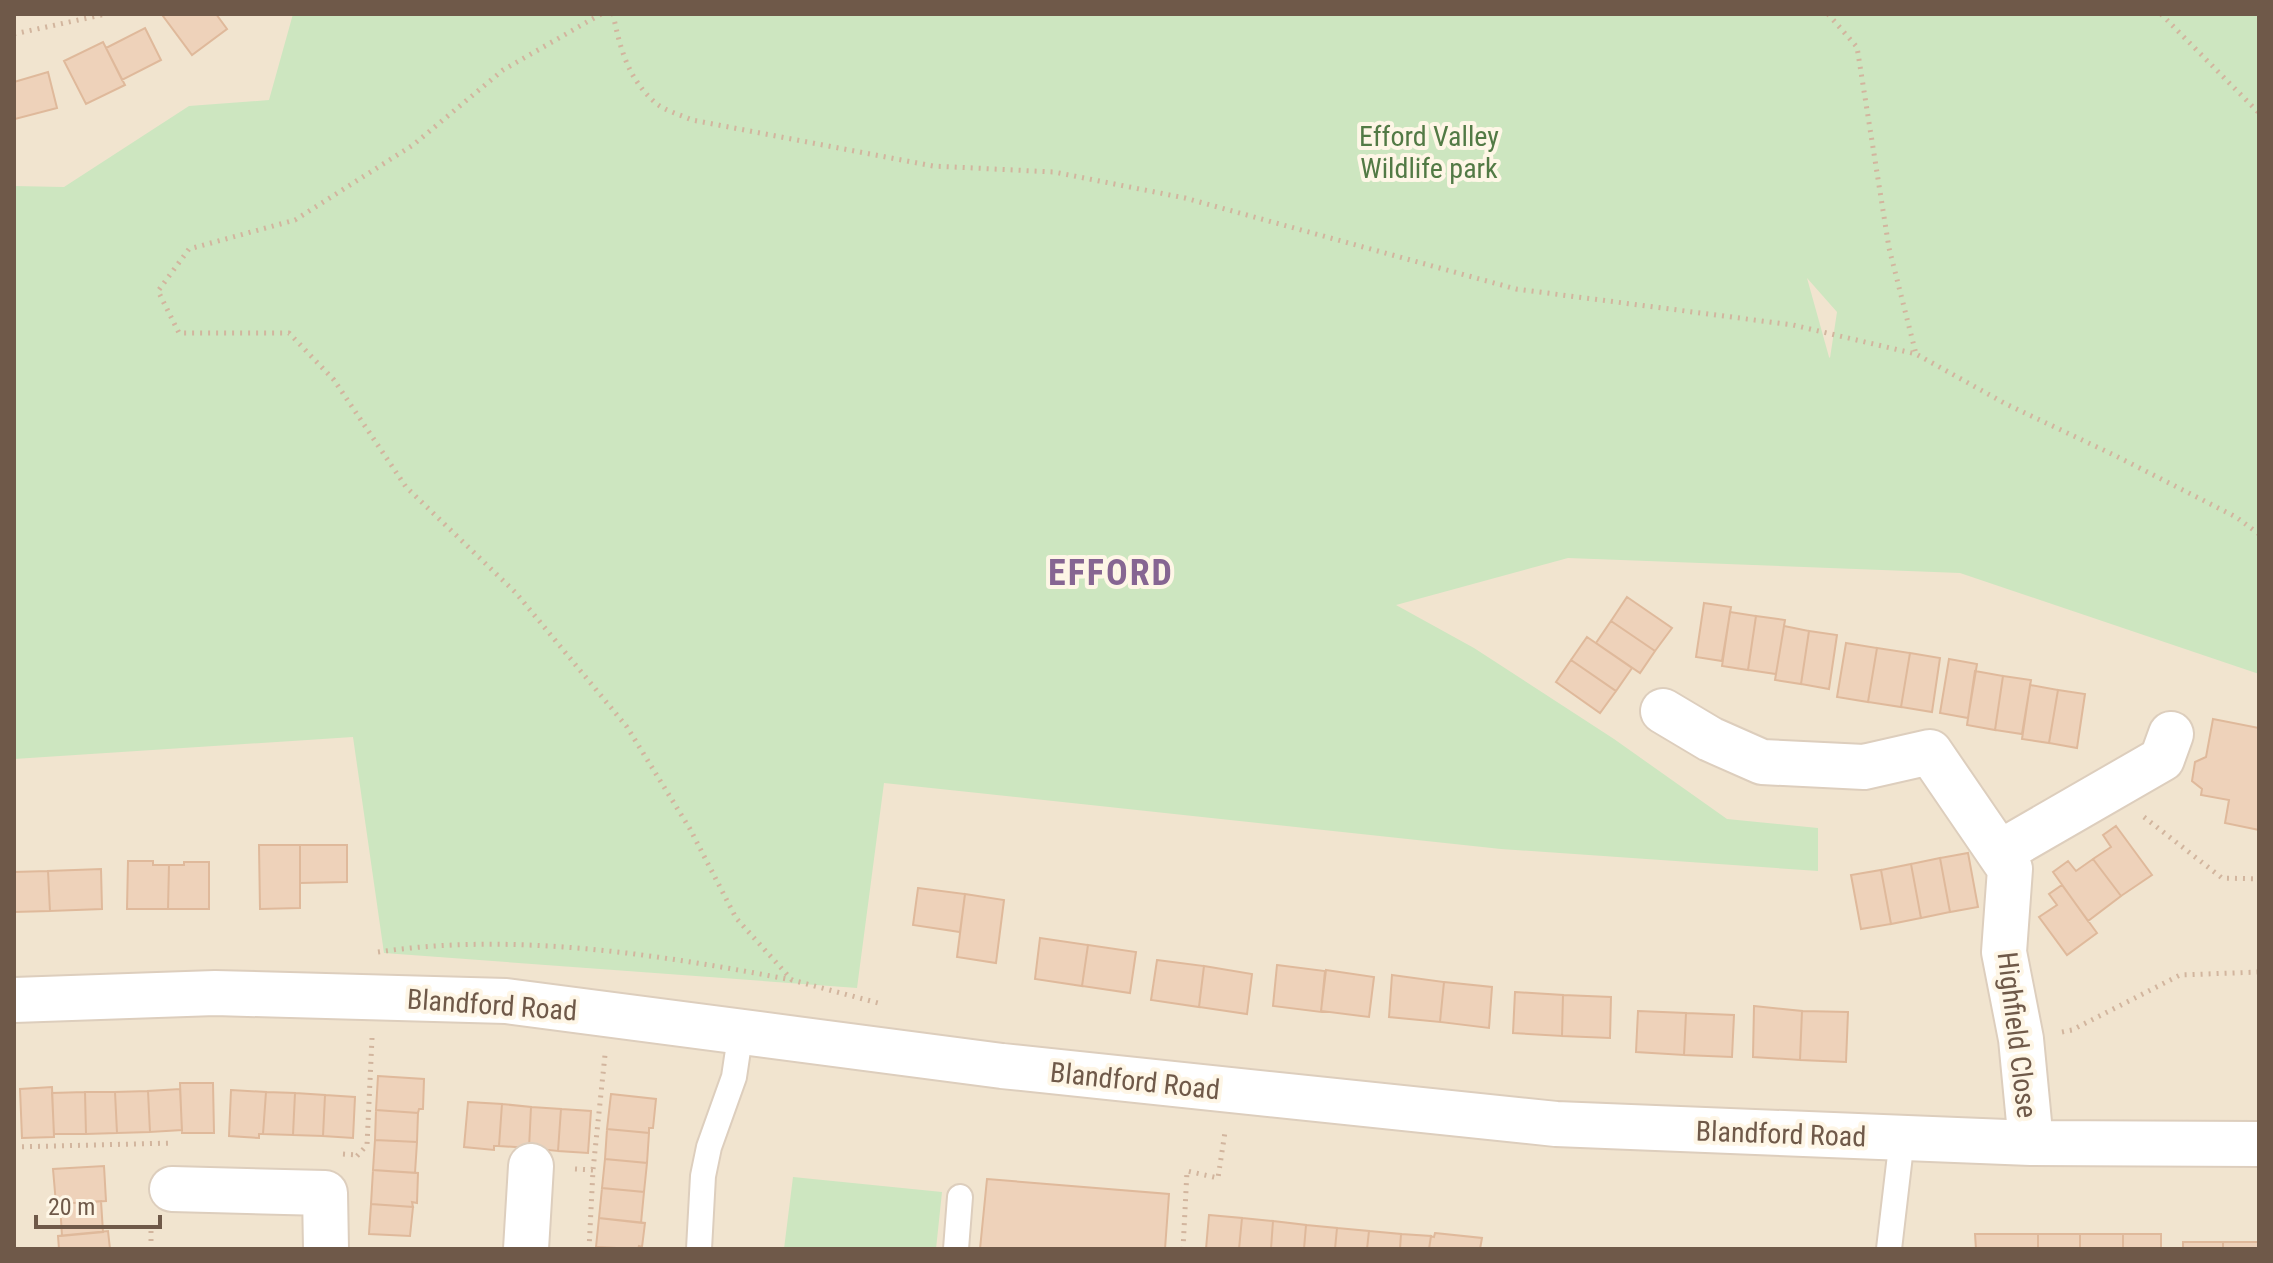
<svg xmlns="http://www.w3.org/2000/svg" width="2273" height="1263" viewBox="0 0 2273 1263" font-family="'Roboto Condensed',sans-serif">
<rect width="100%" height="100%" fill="#faf2e0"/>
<path fill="#f1e4cf" d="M14 14H2259V1249H14Z"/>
<path fill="#cde6c0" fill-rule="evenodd" d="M293 14H2259V674L1960 573 1568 558 1396 605 1474 648 1614 739 1727 819 1818 828V871L1501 849 884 783 857 988 384 953 353 737 14 759V186L64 187 189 106 269 100ZM1807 278 1837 312 1830 358 1829 357Z
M793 1177 942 1192 936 1249H784Z"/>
<path fill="#eed2ba" stroke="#dfb99b" stroke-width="2" d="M166 14H216L227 29 192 55 163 16Z
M145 28 161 60 122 80 106 48Z
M103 42 125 85 86 104 64 61Z
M48 72 57 108 15 119 14 82Z
M1627 597 1672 628 1655 651 1611 621Z
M1704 603 1731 607 1722 661 1696 657Z
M1730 612 1756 616 1748 670 1722 666Z
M1756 616 1785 620 1776 674 1748 670Z
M1611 621 1655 651 1640 673 1596 643Z
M1784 626 1809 631 1801 684 1775 680Z
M1809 631 1837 635 1829 689 1801 684Z
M1587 637 1632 668 1616 691 1571 660Z
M1846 643 1877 648 1868 702 1837 697Z
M1877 648 1910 653 1901 707 1868 702Z
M1910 653 1940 658 1932 712 1901 707Z
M1949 659 1977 664 1968 718 1940 713Z
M1571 660 1616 691 1600 713 1556 682Z
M1975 671 2003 676 1995 730 1967 725Z
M2003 676 2031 680 2022 734 1995 730Z
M2030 685 2058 690 2049 743 2022 739Z
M2058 690 2085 694 2077 748 2049 743Z
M2213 719 2259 728V830L2225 823 2229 800 2201 795 2202 789 2192 781 2195 762 2206 757Z
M2116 826 2152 875 2121 896 2093 859 2111 847 2103 835Z
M259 845H300V908L260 909Z
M300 845H347V882L300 883Z
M1968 853 1978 907 1950 912 1940 858Z
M1940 858 1950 912 1921 918 1911 864Z
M2093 859 2121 896 2088 921 2053 872 2068 861 2076 871Z
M128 861H153V865H169L168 909H127Z
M184 862H209V909H168L169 865H184Z
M1911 864 1921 918 1891 924 1881 870Z
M101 869 102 909 50 911 48 871Z
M1881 870 1891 924 1861 929 1851 875Z
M48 871 50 911 14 912V872Z
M2062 885 2097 933 2067 955 2039 917 2057 905 2049 894Z
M918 888 965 894 960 932 913 925Z
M965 894 1004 900 996 963 957 957Z
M1040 938 1088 945 1082 986 1035 979Z
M1088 945 1136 952 1130 993 1082 986Z
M1157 960 1204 966 1199 1007 1151 1000Z
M1277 965 1325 971 1321 1012 1273 1006Z
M1204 966 1252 974 1247 1014 1199 1007Z
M1326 970 1374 977 1369 1017 1321 1011Z
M1392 975 1444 982 1440 1022 1389 1017Z
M1444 982 1492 987 1489 1028 1440 1022Z
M1515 992 1563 995 1562 1036 1513 1033Z
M1563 995 1611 997 1610 1038 1562 1036Z
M1754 1006 1802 1011 1800 1060 1753 1057Z
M1638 1011 1686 1013 1684 1055 1636 1052Z
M1802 1011 1848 1012 1846 1062 1800 1060Z
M1686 1013 1734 1015 1732 1057 1684 1055Z
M378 1076 424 1079 423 1109H419L418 1113 376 1110Z
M180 1083H213L214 1133H182Z
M52 1087 54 1137 22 1138 20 1089Z
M180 1089 182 1130 150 1132 148 1091Z
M231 1090 266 1092 263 1134H259V1138L229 1136Z
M148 1091 150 1132 117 1133 115 1092Z
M85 1092H115L117 1133 86 1134Z
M85 1092 86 1134H54L52 1093Z
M266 1092 295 1093 293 1135 263 1134Z
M295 1093 325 1095 323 1136 293 1135Z
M611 1094 656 1099 653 1128H649V1133L607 1129Z
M325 1095 355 1097 353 1138 323 1136Z
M468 1102 502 1104 499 1146H494V1150L464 1147Z
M502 1104 531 1107 529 1148 499 1146Z
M531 1107 561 1109 558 1151 529 1148Z
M561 1109 591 1111 588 1153 558 1151Z
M376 1110 418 1113 417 1142 375 1140Z
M607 1129 649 1133 647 1163 605 1159Z
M375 1140 417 1142 415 1173 373 1170Z
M605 1159 647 1163 644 1192 602 1188Z
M104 1166 106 1201 56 1204 53 1169Z
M373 1170 418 1173 417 1203 412 1202 413 1207 371 1204Z
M987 1179 1169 1194 1165 1249H980Z
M602 1188 644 1192 641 1223 599 1218Z
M101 1201 103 1232 62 1236 60 1204Z
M371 1204 413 1207 410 1236 369 1234Z
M1209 1215 1242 1218 1239 1249H1206Z
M599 1218 645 1223 642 1247 639 1246 638 1249 596 1247Z
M1242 1218 1273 1221 1271 1249H1239Z
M1273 1221 1306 1225 1304 1249H1271Z
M1306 1225 1337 1228 1335 1249H1304Z
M1337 1228 1369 1231 1367 1249H1335Z
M108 1231 110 1249H59L58 1236Z
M1369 1231 1401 1234 1400 1249H1367Z
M1435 1233 1482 1238 1480 1249H1429L1431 1236 1434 1237Z
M1401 1234 1431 1236 1429 1249H1400Z
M1975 1234H2038V1249H1976Z
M2038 1234H2080V1249H2038Z
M2080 1234H2123V1249H2080Z
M2123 1234H2161V1249H2123Z
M2183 1242H2223V1249H2183Z
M2223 1242H2259V1249H2223Z"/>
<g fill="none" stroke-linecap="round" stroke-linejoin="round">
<defs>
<path id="service" d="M699 1249 703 1176 709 1147 734 1077 741 1030
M956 1249 960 1197
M1889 1249 1902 1138"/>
<path id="minor" d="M1663 711 1710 739 1762 762 1864 767 1930 752 2010 869 2004 952 2021 1039 2031 1143
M1999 853 2162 759 2171 734
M14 1000 215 993 506 1001 1002 1066 1556 1124 2031 1143 2259 1144
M172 1189 325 1193 326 1249
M526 1249 531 1166"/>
</defs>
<use href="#service" stroke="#ddcebd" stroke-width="28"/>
<use href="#minor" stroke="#ddcebd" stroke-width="48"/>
<path stroke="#d2b59e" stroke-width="5" stroke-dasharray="2 6" stroke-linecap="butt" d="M601 14 503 70 413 145 295 220 189 249 158 291 179 333H289L334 380 406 487 516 593 627 727 690 829 736 918 792 980 882 1004
M613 14C620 48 628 80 657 104 666 111 681 115 692 120L933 166 1054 172 1185 198 1516 289 1793 325 1916 354 2006 404 2116 456 2236 517 2259 534
M1828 14 1857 47 1889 248 1916 354
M2161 14 2259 113
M14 34 106 14
M2144 817 2222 878 2259 879
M378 952C515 932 657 954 792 980
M2062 1032 2072 1030 2180 975 2259 972
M14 1147 173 1143
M343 1154 358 1155
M357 1156 367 1145 372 1038
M575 1169 593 1170
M151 1249V1227
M589 1249 593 1170 605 1055
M1183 1249 1187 1171 1218 1178 1225 1132"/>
<use href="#service" stroke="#fff" stroke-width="24"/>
<use href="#minor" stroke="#fff" stroke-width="44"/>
</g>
<g text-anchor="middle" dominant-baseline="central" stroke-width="8" stroke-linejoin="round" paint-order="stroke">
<g font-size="28" fill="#527a45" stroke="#fef6e6">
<text x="1429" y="136">Efford Valley<tspan x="1429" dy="32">Wildlife park</tspan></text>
</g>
<g font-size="28" fill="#6f5949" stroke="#fef6e6">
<text transform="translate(492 1005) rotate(4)">Blandford Road</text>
<text transform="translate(2017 1035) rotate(83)">Highfield Close</text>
<text transform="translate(1135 1081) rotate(6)">Blandford Road</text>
<text transform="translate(1781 1134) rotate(2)">Blandford Road</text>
</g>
<g font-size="36" font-weight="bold" letter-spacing="2" fill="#866592" stroke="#fef6e6">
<text x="1111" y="573">EFFORD</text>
</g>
</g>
<rect width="2273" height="1263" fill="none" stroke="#6f5949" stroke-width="32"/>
<path d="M36 1215v12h124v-12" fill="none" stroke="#6f5949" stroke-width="4"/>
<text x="48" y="1215" font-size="24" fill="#6f5949" stroke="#fef6e6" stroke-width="6" paint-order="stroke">20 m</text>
</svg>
